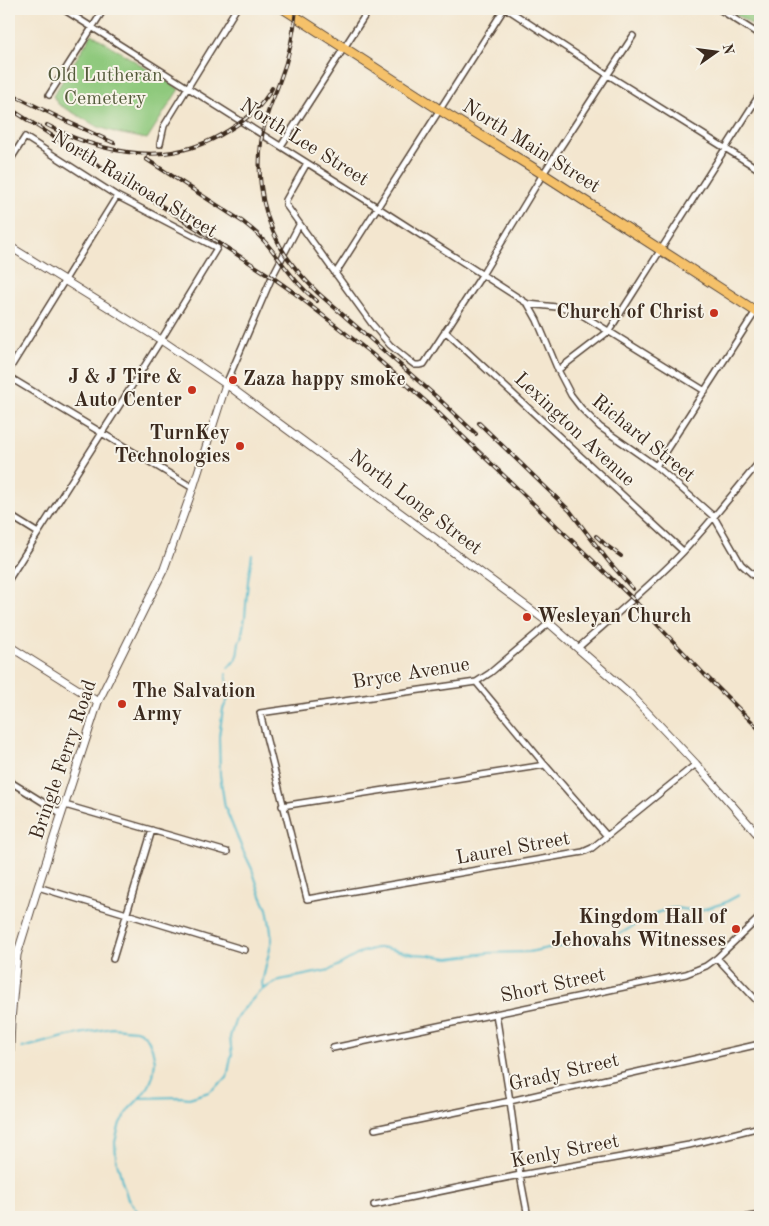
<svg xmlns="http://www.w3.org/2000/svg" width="769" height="1226" viewBox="0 0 769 1226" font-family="'Old Standard TT',serif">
<rect width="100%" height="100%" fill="#f7f3e8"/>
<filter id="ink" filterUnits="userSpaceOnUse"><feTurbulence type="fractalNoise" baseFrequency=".02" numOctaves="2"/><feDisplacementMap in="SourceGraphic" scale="10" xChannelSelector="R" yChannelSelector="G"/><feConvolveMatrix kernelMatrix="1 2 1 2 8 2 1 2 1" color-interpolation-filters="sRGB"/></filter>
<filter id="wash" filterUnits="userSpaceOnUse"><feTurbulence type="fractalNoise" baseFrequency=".0096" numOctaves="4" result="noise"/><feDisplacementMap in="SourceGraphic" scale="20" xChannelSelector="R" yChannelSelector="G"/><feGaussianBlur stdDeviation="1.12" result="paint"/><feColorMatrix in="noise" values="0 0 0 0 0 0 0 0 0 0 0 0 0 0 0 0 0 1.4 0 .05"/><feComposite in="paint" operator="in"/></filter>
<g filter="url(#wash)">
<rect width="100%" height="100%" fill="#f3e6cf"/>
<path fill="#8fc97d" stroke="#657a4e" d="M727 9H760V30Z
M92 34 179 89 147 139 117 133 96 126 58 104 53 96Z"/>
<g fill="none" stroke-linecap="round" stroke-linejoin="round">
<path stroke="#4eb9cb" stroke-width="2" d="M624 9H629
M652 9 667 12 681 9
M228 668 237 658 239 642 241 639 245 617 248 581 252 555
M226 674 229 697 223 709 219 736 220 775 225 807 241 846 252 869 261 896 267 909 270 925 272 940 262 983 263 989
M22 1048 68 1036 112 1028 136 1030 141 1032 148 1039 152 1048 155 1061 153 1076 149 1086 138 1100 129 1109 120 1123 115 1142 116 1158 122 1181 128 1199 142 1217
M139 1098 180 1097 189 1098 209 1092 227 1078 231 1057 232 1056 230 1037 235 1021 239 1014 260 991 280 980 330 970 362 952 377 948H385L414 954 429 955 449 958 488 953 529 952 548 948 568 946 574 944 607 941 625 931 648 917 667 909 675 908 698 911 724 903 739 895"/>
</g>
</g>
<g filter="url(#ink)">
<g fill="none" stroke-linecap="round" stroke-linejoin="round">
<defs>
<path id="minor" d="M63 9 377 207 528 304 537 320 558 370 571 395 581 408 600 427 656 466 714 517 741 564 760 581
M507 9 608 75 760 170
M719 9 760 35
M49 95 104 9
M160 144 164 126 236 9
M281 146 369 9
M9 162 25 137 117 196 217 248 161 340 9 579
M307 163 286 200V205L372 324 390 345 407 359 415 365H419L424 364 482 275 543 174 633 36
M335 274 504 9
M528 304 566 308 579 313 705 391
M445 331 683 551
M9 370 117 196
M558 370 609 331 760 94
M9 377 193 488
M226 384 272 277 299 225
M656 466 756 311
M9 515 38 533
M549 623 490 673 476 682 260 713 307 899 583 852 592 848 696 764
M578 648C613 617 650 586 683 552 710 523 735 491 760 461
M476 682 545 765 607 836
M9 781 62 814
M65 805 227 852
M282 806 545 765
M38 887 245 950
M9 953 17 955
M717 958 760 1004
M113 959 152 830
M496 1014 510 1101 520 1175 528 1217
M333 1048 686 974 706 966 717 958 760 917
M375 1129 510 1101 760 1044
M374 1205 520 1175 689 1145 760 1127
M748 1217 760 1215"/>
<path id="tertiary" d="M9 246 161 340 226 384 549 623 630 694 696 764 760 837
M9 646 98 702
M9 1074 11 1020 17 955 38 887 98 702 164 569 193 488 226 384"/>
<path id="primary" d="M284 9 440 110 543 174 760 314"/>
</defs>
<use href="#minor" stroke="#574639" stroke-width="8"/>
<use href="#tertiary" stroke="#574639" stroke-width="9"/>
<use href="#primary" stroke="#574639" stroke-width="11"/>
<use href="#minor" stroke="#fff" stroke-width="5"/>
<use href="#tertiary" stroke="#fff" stroke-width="7"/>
<use href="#primary" stroke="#f5c16b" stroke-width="9"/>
<defs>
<path id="rail" d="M296 9C294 33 289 57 280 80 276 93 269 106 266 119 254 160 259 208 280 246 290 264 304 279 318 293L439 399 476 434
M9 93 66 121 114 143
M9 108 272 277 293 292 372 354 431 406 633 599 704 674 760 730
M47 125C80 143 126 157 164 153 187 151 210 142 229 130 247 119 262 107 272 88
M146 159 243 222C251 228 259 235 266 243 283 263 296 285 317 301
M479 423 570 511 609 562 633 589
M596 536 606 545 621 556"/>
</defs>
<use href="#rail" stroke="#3b2a1e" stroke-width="4"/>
<use href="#rail" stroke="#f7f3e8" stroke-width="2" stroke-dasharray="5.5" stroke-linecap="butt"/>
</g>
</g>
<g fill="#c8321e" stroke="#f7f3e8" stroke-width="2">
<circle cx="714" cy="313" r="5"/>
<circle cx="233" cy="380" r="5"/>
<circle cx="192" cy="390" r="5"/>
<circle cx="240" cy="446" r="5"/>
<circle cx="527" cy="617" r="5"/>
<circle cx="122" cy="704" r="5"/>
<circle cx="736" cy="929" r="5"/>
</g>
<g text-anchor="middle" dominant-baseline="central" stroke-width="4" stroke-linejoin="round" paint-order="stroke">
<g font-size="20" fill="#545a3a" stroke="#f7f3e8">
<text x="105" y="76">Old Lutheran<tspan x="105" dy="23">Cemetery</tspan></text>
</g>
<g font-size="20" fill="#3b2a1e" stroke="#f7f3e8">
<text transform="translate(304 143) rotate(32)">North Lee Street</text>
<text transform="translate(531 147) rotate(32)">North Main Street</text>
<text transform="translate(134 185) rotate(31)">North Railroad Street</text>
<text transform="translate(574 430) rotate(43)">Lexington Avenue</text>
<text transform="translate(643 439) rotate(39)">Richard Street</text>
<text transform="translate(415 503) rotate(37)">North Long Street</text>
<text transform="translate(411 674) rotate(-9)">Bryce Avenue</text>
<text transform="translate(64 760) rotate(-71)">Bringle Ferry Road</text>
<text transform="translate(513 849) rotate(-10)">Laurel Street</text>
<text transform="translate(553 986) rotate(-12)">Short Street</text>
<text transform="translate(564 1073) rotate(-13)">Grady Street</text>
<text transform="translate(565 1152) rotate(-11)">Kenly Street</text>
</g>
<g font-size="20" font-weight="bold" fill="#3b2a1e" stroke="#f7f3e8" text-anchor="end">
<text x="704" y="313">Church of Christ</text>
<text x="182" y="378">J &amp; J Tire &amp;<tspan x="182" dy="23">Auto Center</tspan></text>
<text x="243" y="380" text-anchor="start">Zaza happy smoke</text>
<text x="230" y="434">TurnKey<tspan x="230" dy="23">Technologies</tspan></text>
<text x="537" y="617" text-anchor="start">Wesleyan Church</text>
<text x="132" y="692" text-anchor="start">The Salvation<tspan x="132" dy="23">Army</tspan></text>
<text x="726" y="918">Kingdom Hall of<tspan x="726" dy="23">Jehovahs Witnesses</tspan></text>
</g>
</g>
<rect width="769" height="1226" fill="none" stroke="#f7f3e8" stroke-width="30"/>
<g transform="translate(716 52) rotate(76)" stroke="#f7f3e8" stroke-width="4" paint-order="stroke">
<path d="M0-4L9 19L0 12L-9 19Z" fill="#3b2a1e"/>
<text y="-8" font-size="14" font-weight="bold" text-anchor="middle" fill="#3b2a1e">N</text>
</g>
</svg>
